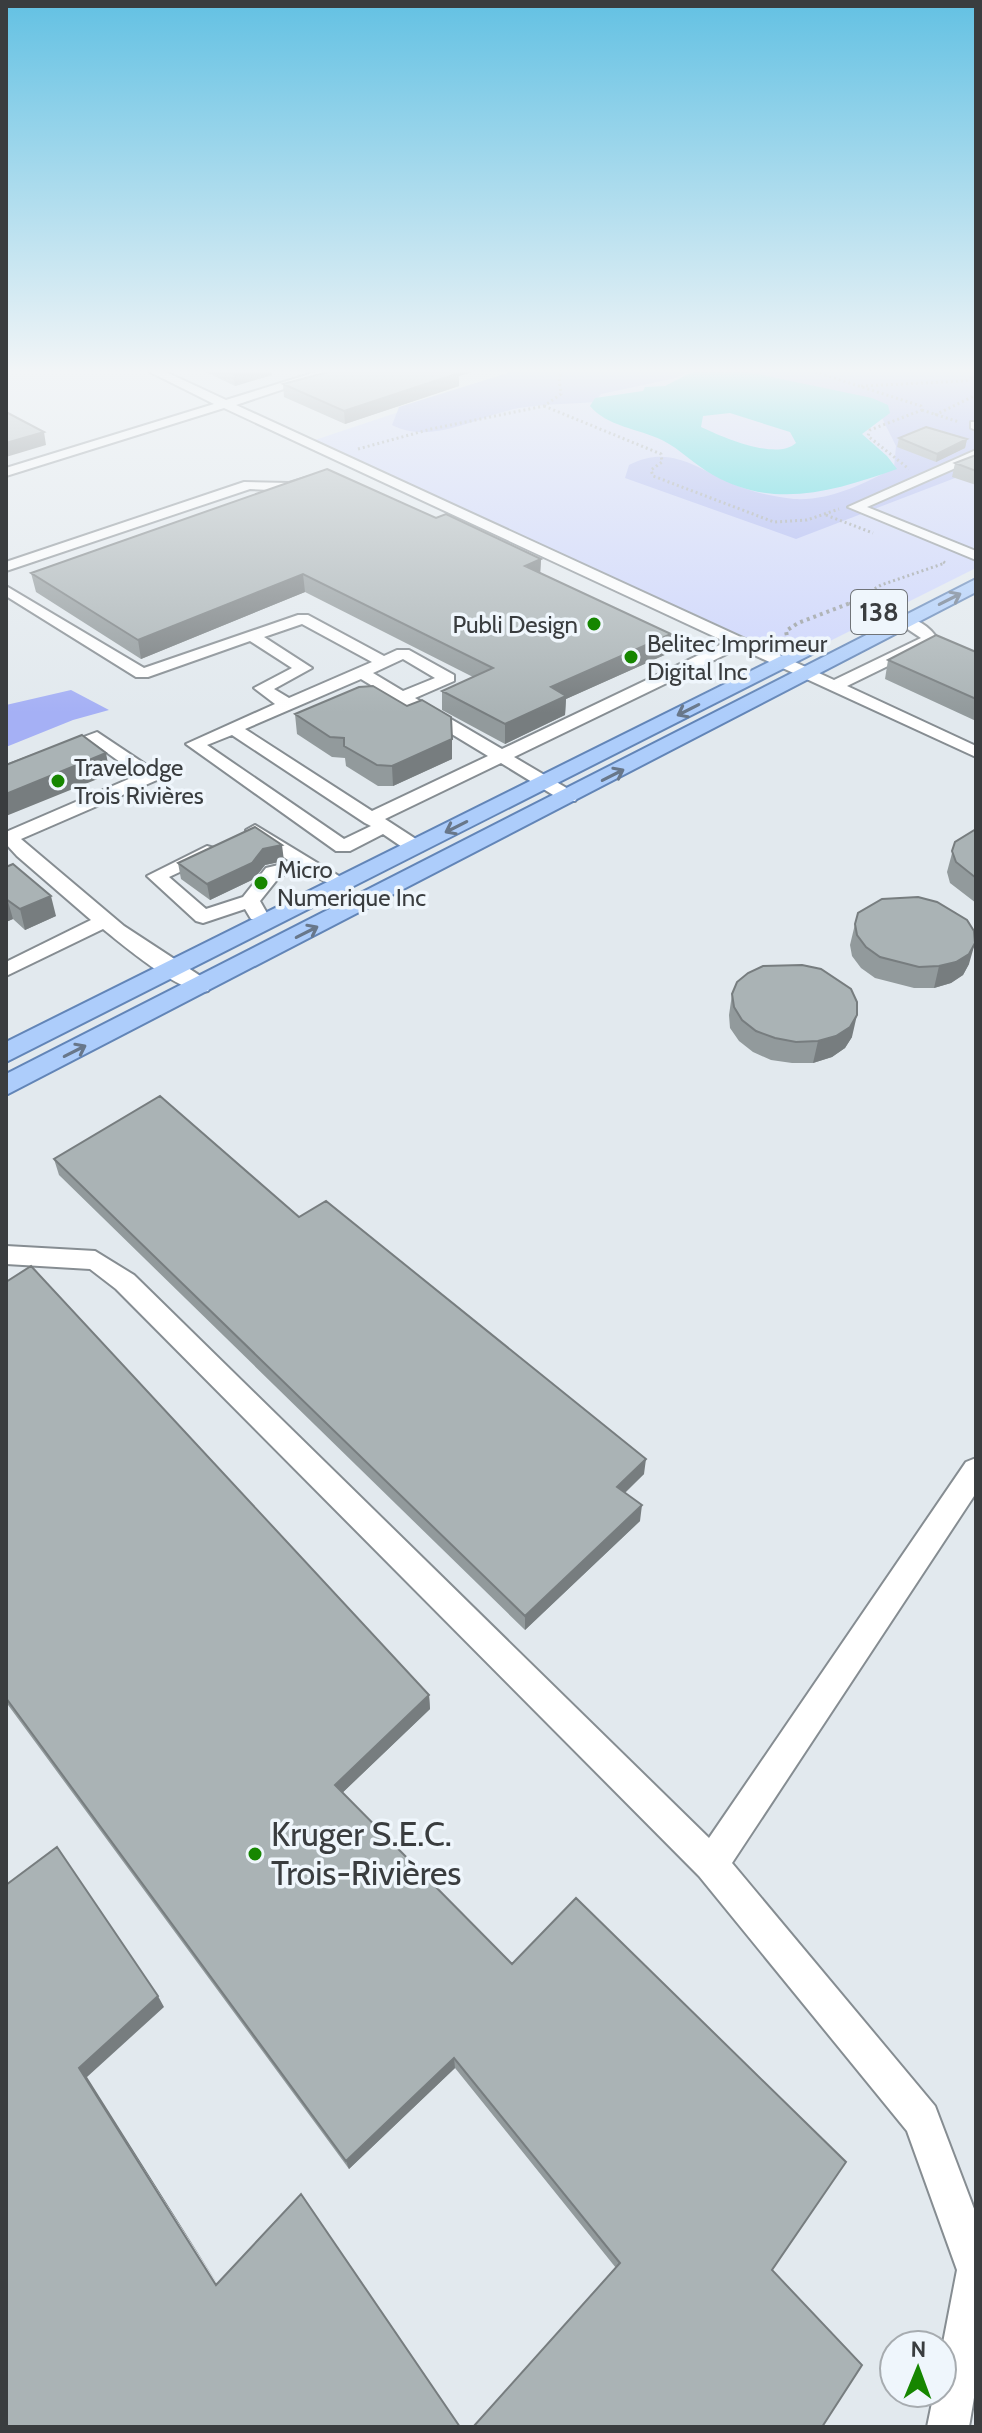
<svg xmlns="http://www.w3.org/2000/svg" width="982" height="2433" viewBox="0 0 982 2433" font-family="Cabin,sans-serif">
<rect width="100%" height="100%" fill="#e2e9ee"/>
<path fill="#ccd4fd" d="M518 372H976V568L794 659 312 441Z"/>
<path fill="#a5b0f5" d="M511 372H686L676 378 601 394 594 402C570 404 544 404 519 408 479 415 432 446 392 425L399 407Z
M746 372H976V470L796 539 625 478 629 465C670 444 696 468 733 484 752 492 774 497 794 499 830 501 863 484 894 468L896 446 880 414Z
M71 690 109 710 73 720 6 747V705Z"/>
<path fill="#3cd5dc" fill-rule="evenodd" d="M692 372H748L872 398 888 405 890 413 862 434 887 456 897 469C834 491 775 510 713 475 695 465 680 449 662 440 639 429 606 426 590 406L595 398 643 391 645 387 665 386ZM730 413 790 432 796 443C777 461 722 437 701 427L703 416Z"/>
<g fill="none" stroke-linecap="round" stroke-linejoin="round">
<defs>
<path id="minor" d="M150 372H166L226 400 316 372H335L236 405 834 680 921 638 897 622 900 619C915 616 931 627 938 640L935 643 847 686 976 746V757L739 648 514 757 575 793 578 797 575 801H563L501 763 385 819 422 843 424 847 422 851H408L383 834 350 851H336L186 744 275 704 254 688 292 668 250 641 148 677H136L6 596V586L144 668 298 615H308L384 656 397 650H409L454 675V681L415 698 502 749 726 642 224 408 6 476V468L214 404ZM302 624 372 662 289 698 274 689 312 668 264 637ZM403 659 435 678 403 691 373 673ZM361 679 488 756 372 811 245 729ZM232 735 365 823 371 826 344 839 207 745Z
M971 422H976V430L971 428Z
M976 450V459L867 507 976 551V560L848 507Z
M309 477 316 481 314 484 290 491 250 489 6 571V562L244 482 289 483Z
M97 732 157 772 160 776 157 780 21 839 124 926 208 981 211 986 208 991C184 997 123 945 103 929L6 976V962L91 920 17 856 6 844V832L138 775 95 744 6 777V766Z
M255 825 352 884 342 890 303 870 280 876 260 901 268 915 265 919H251L245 909 203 923 196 921 147 876 207 846 214 848 216 852 214 856 169 877 206 909 243 897 266 868 291 862 249 834 246 830Z
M6 1246 95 1251 134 1275 709 1838 966 1462 976 1458V1493L732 1863 935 2106 976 2214V2386L969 2427H927L934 2393H942V2348L957 2270 907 2131 699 1876 116 1289 90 1269 6 1264Z"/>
<path id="major" d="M976 579V592L6 1095V1074Z
M807 643 817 649 814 653 6 1062V1042Z"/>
</defs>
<use href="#minor" stroke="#868d92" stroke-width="4"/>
<use href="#major" stroke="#6285b7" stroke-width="4"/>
<path stroke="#959a9d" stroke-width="3" stroke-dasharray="2 3" stroke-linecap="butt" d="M815 372 921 406 922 410 870 430 868 436 909 469
M861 386 965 381 976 376
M544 406 661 454 662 462 651 470 653 476 774 522 807 520 839 509
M922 410 959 422
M935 415 976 395
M358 449 431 429 544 406 561 394 559 378 562 372
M826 515 873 533
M849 604 881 585 945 563 941 560"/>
<path stroke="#959a9d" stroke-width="4" stroke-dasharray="3 4" stroke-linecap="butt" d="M788 642 786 631 798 623 853 602"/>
<use href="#minor" fill="#fff" fill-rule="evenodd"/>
<use href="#major" fill="#adcdfb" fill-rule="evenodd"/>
</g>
<path fill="#929a9c" d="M206 372H272V375L235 386Z
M459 376V386L345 424 284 397 283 384Z
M899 438 967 439 965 448 936 462 897 447Z
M976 455V485L952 477 955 463Z
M436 518 541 559 540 573 671 634 669 653 566 699 565 715 505 744 442 710V691L473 677 305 592 141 659 36 592 31 573Z
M976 652V721L885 679 888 660Z
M295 714 452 759 393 786H378L346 766 345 758 332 757 297 734Z
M976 829V903L950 883 947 872 955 842Z
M284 861 265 865 254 879 210 900 181 879 178 863Z
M6 867 56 916 25 930 13 919 6 922Z
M855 924 969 964 963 975 951 983 934 988H914L875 978 861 968 852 956 850 945Z
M732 994 852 1037 845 1048 832 1057 813 1063H792L771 1060 753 1052 739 1041 730 1028 729 1015Z
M54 1159 299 1217 644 1474 625 1493 640 1521 525 1630 59 1175Z
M6 1282 429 1695 430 1709 342 1793 772 2270 616 2268 455 2068 349 2169 8 1705 6 1706Z"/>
<path fill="#777d7f" d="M237 372H272V375L235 386 233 373Z
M445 372H472L459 376V386L345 424 344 411Z
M44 432 46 445 6 457V443Z
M967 439 965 448 936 462 937 454Z
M541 559 540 577 525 566Z
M303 574 305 592 141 659 138 640Z
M671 634 669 653 566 699 565 715 505 744V724L551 687Z
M452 739V759L393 786 392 766Z
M106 753 110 774 6 816V794Z
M282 845 284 861 265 865 254 879 210 900 207 884 263 849Z
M51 896 56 916 25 930 20 909Z
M7 898 13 919 6 922V899Z
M975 943 969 964 963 975 951 983 934 988 939 966Z
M857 1015 852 1037 845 1048 832 1057 813 1063 818 1041Z
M646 1459 644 1474 615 1502 617 1487Z
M642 1505 640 1521 525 1630V1616Z
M429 1695 430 1709 337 1798 335 1785Z
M158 1996 164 2007 87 2077 222 2291 79 2068Z
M454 2058 455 2068 349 2169 346 2161Z"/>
<path fill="#aab3b5" stroke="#777d7f" stroke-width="2" d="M328 372H456L459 373 344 411 283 384Z
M6 412 44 432 6 443Z
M926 427 967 439 937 454 899 438Z
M976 455V471L955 463Z
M327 469 436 518 446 514 541 559 525 566 671 634 551 687 566 696 505 724 442 691 493 668 303 574 138 640 31 573Z
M936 635 976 652V699L888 660Z
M373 686 407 706 422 700 451 717 452 739 392 766 377 765 344 746V738L330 737 295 714 359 687Z
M82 735 106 753 6 794V765Z
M255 827 282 845 263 849 252 863 207 884 178 863Z
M976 829V878L956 862 952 851 955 842Z
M13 864 51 896 20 909 6 899V867Z
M918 897 937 902 967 920 974 931 975 943 969 954 956 962 939 966 919 967 880 957 866 947 857 935 855 924 858 913 882 899Z
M802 965 821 969 851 989 857 1002V1015L850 1027 836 1036 818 1041 796 1042 775 1038 756 1031 742 1020 734 1007 732 994 737 982 748 973 763 966Z
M160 1096 299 1217 326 1201 646 1459 617 1487 642 1505 525 1616 54 1159Z
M31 1266 429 1695 335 1785 512 1964 576 1898 846 2162 772 2270 862 2365 822 2427H473L620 2263 454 2058 346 2161 6 1698V1282Z
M57 1847 158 1996 79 2068 216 2285 301 2194 460 2427H6V1885Z"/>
<defs><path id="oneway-shaft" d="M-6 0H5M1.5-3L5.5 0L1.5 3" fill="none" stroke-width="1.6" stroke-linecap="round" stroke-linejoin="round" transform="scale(2)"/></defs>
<g stroke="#68778a">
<use href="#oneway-shaft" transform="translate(950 599) rotate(-27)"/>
<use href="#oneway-shaft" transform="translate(688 710) rotate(153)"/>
<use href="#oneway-shaft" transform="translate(613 775) rotate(-27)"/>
<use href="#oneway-shaft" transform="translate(456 827) rotate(153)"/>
<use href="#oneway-shaft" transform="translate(307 932) rotate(-27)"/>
<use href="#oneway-shaft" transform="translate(75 1051) rotate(-27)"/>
</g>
<linearGradient id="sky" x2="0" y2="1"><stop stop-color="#63c1e3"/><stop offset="0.52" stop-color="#f2f5f7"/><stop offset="1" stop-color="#f2f5f7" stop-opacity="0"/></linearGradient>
<rect width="982" height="713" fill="url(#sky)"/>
<g fill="#168600" stroke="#eff6fc" stroke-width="3">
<circle cx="594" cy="624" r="8"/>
<circle cx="631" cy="657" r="8"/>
<circle cx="58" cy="781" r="8"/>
<circle cx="261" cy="883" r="8"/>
<circle cx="255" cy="1854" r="8"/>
</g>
<g text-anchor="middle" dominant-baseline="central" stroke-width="7" stroke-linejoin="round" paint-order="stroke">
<g font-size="24" fill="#3a3d3f" stroke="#eff6fc" text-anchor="start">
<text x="578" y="624" text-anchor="end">Publi Design</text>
<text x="647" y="643">Belitec Imprimeur<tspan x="647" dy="28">Digital Inc</tspan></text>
<text x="74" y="767">Travelodge<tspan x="74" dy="28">Trois Rivières</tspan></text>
<text x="277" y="869">Micro<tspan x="277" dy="28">Numerique Inc</tspan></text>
</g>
<rect fill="#eff6fc" stroke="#707478" stroke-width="2" x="851" y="590" width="56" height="44" rx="6"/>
<g font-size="26" font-weight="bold" fill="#3a3d3f">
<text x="879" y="612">138</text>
</g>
<g font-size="34" fill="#3a3d3f" stroke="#eff6fc" text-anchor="start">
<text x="271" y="1834">Kruger S.E.C.<tspan x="271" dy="39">Trois-Rivières</tspan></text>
</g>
</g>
<rect width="982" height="2433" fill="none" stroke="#3a3d3f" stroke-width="16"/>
<g transform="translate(918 2369) rotate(1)"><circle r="38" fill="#eff6fc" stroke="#a7acb0" stroke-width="2"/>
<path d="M0-6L14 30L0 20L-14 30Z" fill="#168600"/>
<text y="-12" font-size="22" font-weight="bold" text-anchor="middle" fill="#3a3d3f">N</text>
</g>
</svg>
